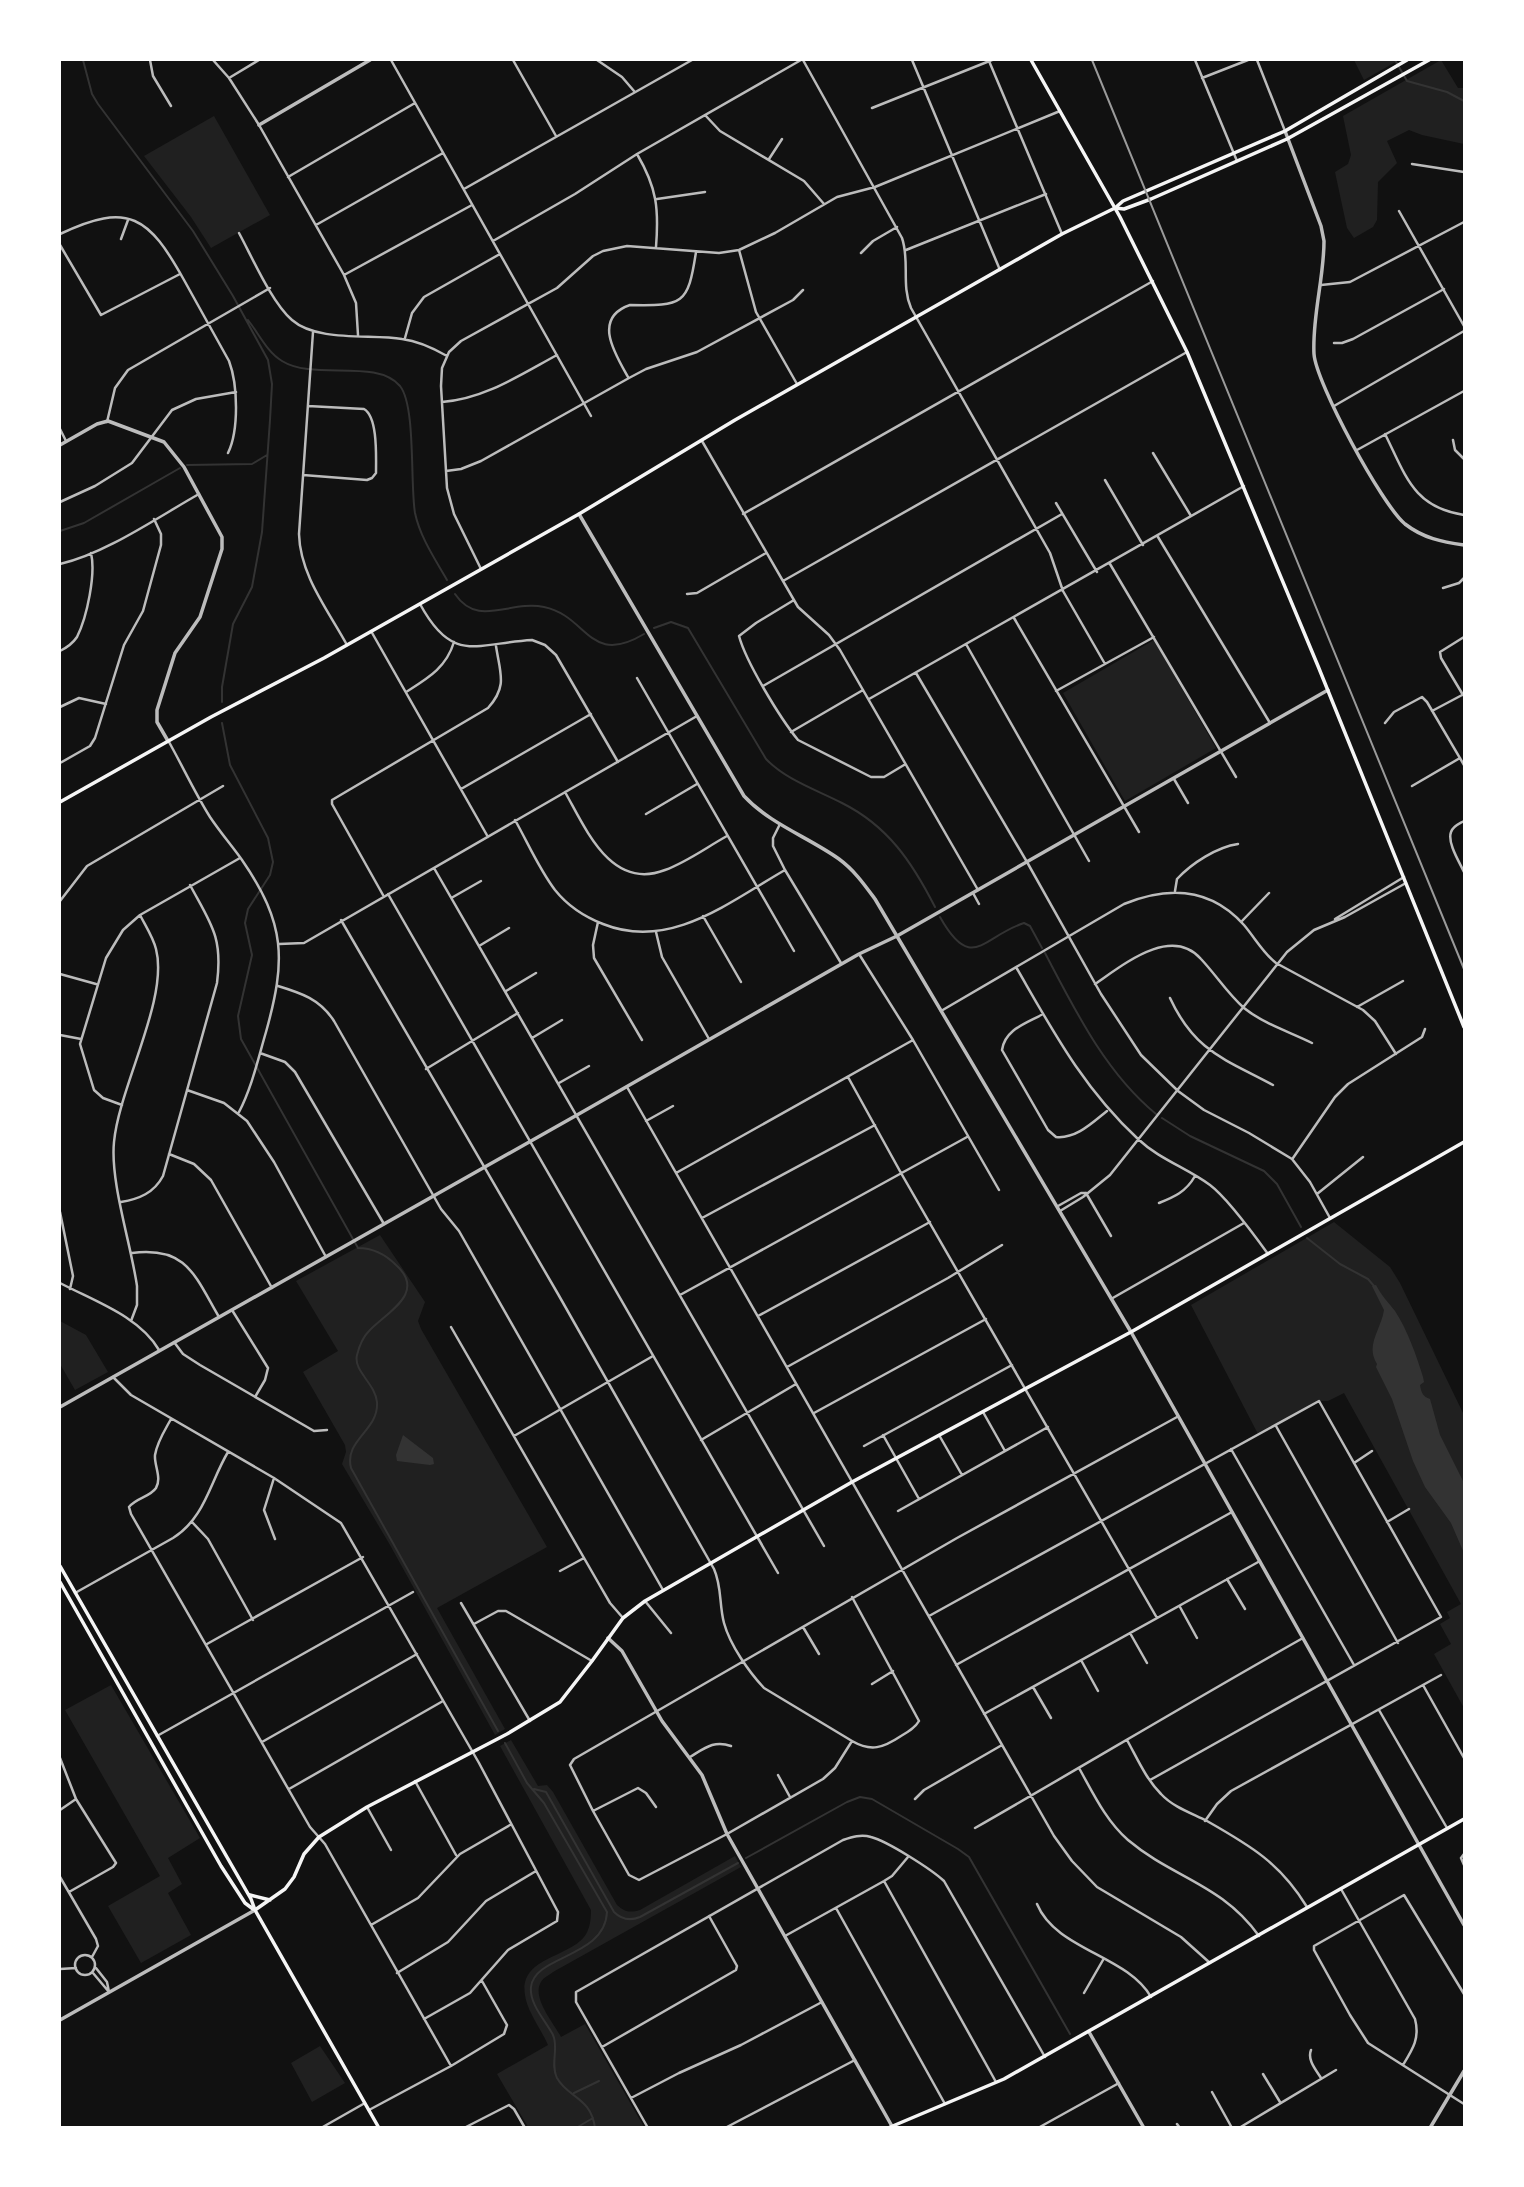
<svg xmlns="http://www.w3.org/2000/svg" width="1524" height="2187" viewBox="0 0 1524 2187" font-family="'Alegreya Sans',sans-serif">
<rect width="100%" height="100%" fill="#111"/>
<path fill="#202020" d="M1354 60H1399L1364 80Z
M1441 60 1458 88H1464V144L1422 135 1409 130 1387 141 1397 163 1378 182 1377 220 1373 227 1354 238 1347 228 1335 172 1348 164 1351 155 1343 116Z
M214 116 270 215 211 248 191 217 144 156Z
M1154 640 1216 748 1125 801 1063 693Z
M1334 1222 1390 1267 1400 1283 1464 1415V1708L1434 1654 1451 1644 1440 1624 1450 1618 1447 1612 1461 1604 1344 1393 1328 1401H1319L1258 1434 1191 1305Z
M380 1235 425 1302 418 1321 421 1329 547 1547 437 1608 505 1729 495 1735 390 1545 342 1464 346 1452 345 1445 303 1372 338 1351 296 1281Z
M60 1321 86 1335 108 1372 75 1390 60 1364Z
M111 1685 200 1838 168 1858 182 1884 168 1893 191 1935 141 1963 108 1906 160 1876 65 1710Z
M511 1740 538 1786 547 1785 553 1792 617 1905C625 1912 629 1913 640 1910L735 1856 741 1867 553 1972C548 1976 542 1978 540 1984 533 1999 554 2024 561 2037L585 2024 644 2127H528L497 2074 548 2045C541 2029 527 2011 525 1995 519 1958 567 1958 584 1937 590 1930 591 1919 591 1910L500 1746Z
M320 2046 345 2083 312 2102 291 2063Z"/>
<path fill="#333" d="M1376 1285C1381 1295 1388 1302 1395 1311 1407 1329 1417 1357 1423 1377L1424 1382 1420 1385C1421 1392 1423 1397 1430 1399L1440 1435 1464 1483V1553L1451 1523 1425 1487 1413 1461 1392 1399 1376 1367 1377 1364C1365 1345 1381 1330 1384 1310L1372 1286Z
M403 1435 433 1458 434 1464 430 1465 397 1461 396 1455Z"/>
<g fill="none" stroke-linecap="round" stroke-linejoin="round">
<path stroke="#333" stroke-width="2" d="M83 60 92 94 98 104 193 231 233 296 268 360 272 384 270 420 262 532 252 587 233 624 222 687V702
M1395 60 1407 81 1447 92 1464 101
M248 320C259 334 267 352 282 361 314 381 376 358 400 386 416 406 410 484 415 513 420 537 435 559 447 580
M187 465 252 464 267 455
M60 531 84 523 180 468
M455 594C478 628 509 600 544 607 588 616 589 667 644 634
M654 628 671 622 688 628 766 759C786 780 817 790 842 803 888 826 912 862 935 907
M222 723 230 765 268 838 273 862 270 875 248 909 245 923 252 955 238 1016 241 1039 358 1248C373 1248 385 1254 396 1265 427 1293 387 1312 369 1331 363 1337 359 1347 357 1355 353 1371 375 1383 377 1402 379 1431 344 1439 351 1468L498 1731
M940 917C972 974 983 936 1024 923L1030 926 1042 948
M1045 953C1075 1010 1105 1072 1156 1114
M1162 1118 1190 1136 1264 1171 1277 1184 1301 1227
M1307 1238 1340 1264 1368 1279 1374 1286
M505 1743 527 1783 544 1803 607 1912C605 1958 534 1955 531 1987 529 2004 546 2021 553 2035 559 2048 550 2064 557 2078 568 2098 591 2097 595 2128
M534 1789 546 1792 614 1912C622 1920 630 1921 640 1917L738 1863
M746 1858 847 1802 860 1797 872 1799 958 1849 969 1857 1070 2034
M574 2093 599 2081
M576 2128 593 2118"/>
<path stroke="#bcbcbc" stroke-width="2.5" d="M150 60 153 76 171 106
M213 60 229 78 259 125 344 275 356 303 358 335
M391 60 591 416
M513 60 556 136
M597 60 622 77 634 91
M803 60 902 238C910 261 901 285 911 308L1050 553 1063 591 1105 664
M912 60 1000 270
M1195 60 1237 161
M1257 60 1285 131
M989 61 1062 234
M229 78 259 60
M1202 78 1248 60
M872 108 992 60
M705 115 720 131 804 181 824 204
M637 154C657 188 659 209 656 247
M769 159 782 139
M1412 164 1464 172
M288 177 415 103
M464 189 692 60
M657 199 705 192
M1399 211 1464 326
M316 225 443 153
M239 233C252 257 272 303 292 320 317 342 370 334 402 339 418 341 433 348 447 356
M60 234C129 201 149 217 184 280 199 307 214 334 229 361 238 385 239 430 228 453
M121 239 128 220
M493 241 575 194 637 154 801 60
M60 245 101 315 180 274
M739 250 756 312 797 384
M906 250 1046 194
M861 253 873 241 897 227
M344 275 472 205
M1321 285 1350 282 1464 222
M313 332 299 534C300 575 328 610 347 645
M405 338 412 313 424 297 500 254
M1334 343H1342L1353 339 1444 289
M628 377C615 354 592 318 630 305 683 306 688 305 696 252
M442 402C484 399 520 375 557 355
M1334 406 1464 331
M107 422 115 388 128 370 270 288
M60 429 66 441
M1385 434C1406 476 1413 507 1464 515
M1453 440 1455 450 1464 459
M702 441 798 607 829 635 840 650 978 890
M1357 450 1464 391
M1153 453 1191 516
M446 471 461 469 481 461 629 378 646 369 697 352 793 300 803 290
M303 475 367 480 372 478 376 473C376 457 378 417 364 409L308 406
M1105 480 1143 545
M60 502 95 486 132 463 172 410 196 399 236 392
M1056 503 1097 572
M743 514 1153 281
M1158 537 1270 723
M60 564C105 554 158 517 199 494
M1110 564 1236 777
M481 569 454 514 447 488 441 386 442 368 449 352 461 341 557 288 593 256 603 251 627 246 719 253 739 250 775 233 837 197 875 187 1060 111
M783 581 1187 352
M1443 588 1459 583 1464 578
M687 594 697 593 766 553
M794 600 756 623 739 636C746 662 780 718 798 740L871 777H884L904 765
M420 604C453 665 477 643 532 640L545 645 556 655 618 762
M1014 618 1139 832
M371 631 488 837
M966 644 1089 861
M60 651C66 648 73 643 77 637 87 617 96 574 91 553
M916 673 1027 862 1101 994 1141 1055 1178 1091 1204 1110 1249 1133 1292 1159 1310 1182 1330 1218
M637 678 794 951
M763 686 1062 514
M1056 691 1154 637
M406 692C428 678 446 668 454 642
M1463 695 1441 658 1440 652 1464 637
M869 699 1244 486
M60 707 79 698 106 704
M1432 711 1464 694
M1385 723 1394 712 1422 697 1427 702 1464 765
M791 732 863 690
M169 742C183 767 195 793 210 817 220 832 232 846 242 860 286 924 286 960 266 1032 258 1059 252 1087 239 1112
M60 763 90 746 95 738 124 645 143 611 161 545V534L154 519
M1174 779 1188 803
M1412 786 1460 758
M461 789 591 714
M565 792C586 829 611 891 665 870 687 862 707 847 727 836
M646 814 697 784
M515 820C528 843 539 869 555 890 567 905 585 917 603 924 670 951 729 902 785 870
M1464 821C1459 824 1453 826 1451 832 1447 843 1460 863 1464 872
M780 824 773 838V846L785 870 841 963
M434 868 824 1546
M1175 891 1177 879C1192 863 1217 847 1238 844
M973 893 979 904
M388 894 778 1573
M383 895 332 804V800L488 708C508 686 500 673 496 646
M453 897 481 881
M60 901 87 866 223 786
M703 916 741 982
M1335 919 1404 877
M341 920 558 1294 714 1569C722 1587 719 1604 724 1623 730 1645 749 1672 764 1688L852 1741C871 1752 883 1748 901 1736 908 1732 915 1728 919 1721L852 1597
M1242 921 1269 893
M598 922 593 945 594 958 642 1040
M656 932 662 957 709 1039
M279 944 304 943 697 716
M479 946 509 928
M859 954 913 1040 999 1190
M1016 967C1053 1031 1083 1088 1138 1139 1159 1159 1187 1168 1210 1185 1226 1197 1255 1236 1268 1254
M60 974 96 984
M1095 984C1123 965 1171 925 1201 959 1216 975 1228 994 1244 1008 1264 1024 1290 1032 1312 1043
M278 986C301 993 320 999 334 1021L441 1209 459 1231 663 1590
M506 991 536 973
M1170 998C1195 1052 1225 1059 1273 1085
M1357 1007 1403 981
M941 1011 1124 904C1168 886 1210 887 1244 925 1255 938 1263 953 1276 963L1363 1010 1375 1021 1396 1054
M1043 1014C1027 1023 1005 1029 1002 1050L1048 1130 1056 1137C1076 1139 1092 1123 1107 1111
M60 1035 81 1039
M532 1038 562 1020
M260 1053 285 1062 295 1072 384 1224
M426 1069 518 1013
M848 1077 901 1173 1157 1618
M559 1083 589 1066
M627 1087 1054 1836 1072 1861 1097 1887 1181 1937 1210 1963
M187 1090 224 1103 247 1121 274 1162 326 1257
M122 1105 103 1098 94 1090 80 1044 106 958 123 930 140 915 240 858
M646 1121 673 1106
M169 1154 194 1164 211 1180 272 1288
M1293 1158 1335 1097 1348 1084 1422 1037 1425 1029
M676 1173 913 1040
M1086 1193 1111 1236
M1317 1194 1363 1157
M121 1202C139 1199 154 1193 163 1176L217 983C223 937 211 924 190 885
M1159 1203C1174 1197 1186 1192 1195 1176
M1058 1206 1081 1193H1086
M1060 1211 1083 1197 1110 1175 1287 952 1314 930 1345 917 1406 883
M60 1212 73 1276 70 1289
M702 1218 875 1125
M132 1253C187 1246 195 1276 219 1317
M60 1283C94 1301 139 1316 159 1350
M680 1295 967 1137
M1111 1299 1244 1223
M232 1310 268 1368 265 1380 255 1397
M758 1316 930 1222
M131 1321 137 1305V1286C131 1244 110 1182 114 1142 119 1087 169 999 156 949 153 937 145 925 140 915
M451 1327 599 1584 610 1603 623 1618
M174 1342 183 1354 200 1365 314 1431 327 1430
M787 1367 948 1278 1002 1245
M113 1377 131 1395 274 1478 341 1523 479 1763 558 1912 557 1921 508 1950 470 1993 424 2019
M983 1412 1005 1451
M814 1413 986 1319
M171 1419C165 1430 157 1442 155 1455 154 1465 162 1478 156 1488 150 1497 136 1498 129 1507L131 1514 310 1827 325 1844 451 2066
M1276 1426 1398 1643
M883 1435 919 1499
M939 1435 962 1475
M514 1436 653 1356
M701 1440 796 1384
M864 1446 1012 1365
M1231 1449 1354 1665
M1354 1463 1372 1451
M274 1478 264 1510 275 1539
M898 1511 1048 1427
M192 1522 208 1539 253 1620
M1387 1522 1409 1509
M560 1571 584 1558
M1227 1579 1245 1609
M75 1593 173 1538C205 1518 210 1482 228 1452
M645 1601 671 1633
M461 1603 530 1721
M1180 1607 1197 1638
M929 1616 1319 1401 1441 1617 1150 1780
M474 1624 498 1611H506L592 1661
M803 1627 819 1654
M1130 1633 1147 1663
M207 1644 363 1557
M1081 1660 1098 1691
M956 1665 1232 1512
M872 1684 893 1671
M1423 1685 1464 1758
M1033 1687 1051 1718
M1379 1710 1447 1828
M984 1714 1260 1561
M157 1736 413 1592
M1127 1740C1137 1758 1146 1779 1161 1794 1173 1807 1191 1813 1207 1821 1251 1846 1280 1863 1307 1907
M852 1741 835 1768 823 1779 727 1834 639 1880 629 1875 593 1811 570 1765 574 1759 957 1538 1177 1417
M262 1742 417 1654
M690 1757C705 1748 714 1740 731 1746
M60 1758 76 1799 116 1863 113 1867 69 1892
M1079 1768C1093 1793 1106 1821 1128 1840 1173 1878 1222 1884 1259 1936
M778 1775 790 1797
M415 1781 456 1855
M289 1789 443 1701
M915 1799 924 1790 1002 1745
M367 1807 391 1850
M60 1810 76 1799
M593 1811 638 1788 646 1793 656 1807
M1205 1821 1217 1804 1231 1791 1441 1675
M975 1828C1085 1765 1193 1700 1303 1638
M1464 1854 1461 1858 1464 1865
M60 1877 96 1939 98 1946 92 1957
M884 1881 996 2082
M1341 1889 1415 2019C1420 2038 1413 2049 1403 2065
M1037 1904C1056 1950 1127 1955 1151 1997
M836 1908 945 2104
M371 1925 418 1898 460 1854 510 1825
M785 1936 884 1881 892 1876 908 1857
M75 1965a10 10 0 1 1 20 0a10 10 0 1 1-20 0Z
M96 1968 107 1982 109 1992
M60 1969 76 1968
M93 1973 109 1992
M397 1973 448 1942 486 1901 536 1871
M1084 1993 1103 1960
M1464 1994 1404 1895 1314 1946V1950L1350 2015 1368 2043 1464 2104
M602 2047 736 1970 737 1966 709 1916
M1311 2050C1307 2060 1316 2070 1321 2078
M1263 2074 1280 2102
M1212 2092 1232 2128
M631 2098 679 2073 741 2045 822 2002
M369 2110 451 2066 504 2034 507 2025 482 1981
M1177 2124 1180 2128
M321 2128 365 2103
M464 2128 509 2105 514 2109 525 2128
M648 2128 576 2002V1992L843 1840C852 1837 861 1834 871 1837 887 1841 931 1869 944 1881L1045 2057
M725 2128 855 2060
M1038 2128 1119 2083
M1239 2128 1336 2070"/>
<path stroke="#bcbcbc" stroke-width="3.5" d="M259 125 370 60
M1285 131 1321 226 1324 241C1324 279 1312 316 1314 354 1316 383 1382 505 1405 524 1423 538 1442 542 1464 545
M60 445 97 424 108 421 164 442 184 467 222 537V549L200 617 175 653 157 710V722L168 741
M579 514 744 796C770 824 808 837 839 859 854 870 864 884 875 899L1131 1332 1464 1925
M60 1407 577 1115 859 954 897 936 1328 690
M608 1638 622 1651 662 1721 702 1775 727 1834 893 2128
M60 2020 255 1910
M1089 2032 1144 2128
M1430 2128 1464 2071"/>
<path stroke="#f5f5f5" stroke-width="3.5" d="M1115 208 1124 209 1151 199 1287 139 1429 60
M60 802 211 717 324 658 579 514 735 420 1062 234 1115 208 1123 201 1285 131 1407 60
M60 1566 251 1899 255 1910 379 2128
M60 1582 221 1866 245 1903 253 1909
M250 1895 270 1900
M255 1910 285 1889 294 1877 304 1854 319 1837 367 1807 507 1734 560 1702 592 1661 623 1618 645 1601 852 1482 1131 1332 1464 1142
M888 2128 1004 2079 1464 1819"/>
<path stroke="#f5f5f5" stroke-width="3.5" d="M1031 60 1120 217 1187 352 1318 666 1464 1027"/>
<path stroke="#9a9a9a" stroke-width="2" d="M1092 60 1464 969"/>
</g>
<rect width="1524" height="2187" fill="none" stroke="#ffffff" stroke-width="122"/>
</svg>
